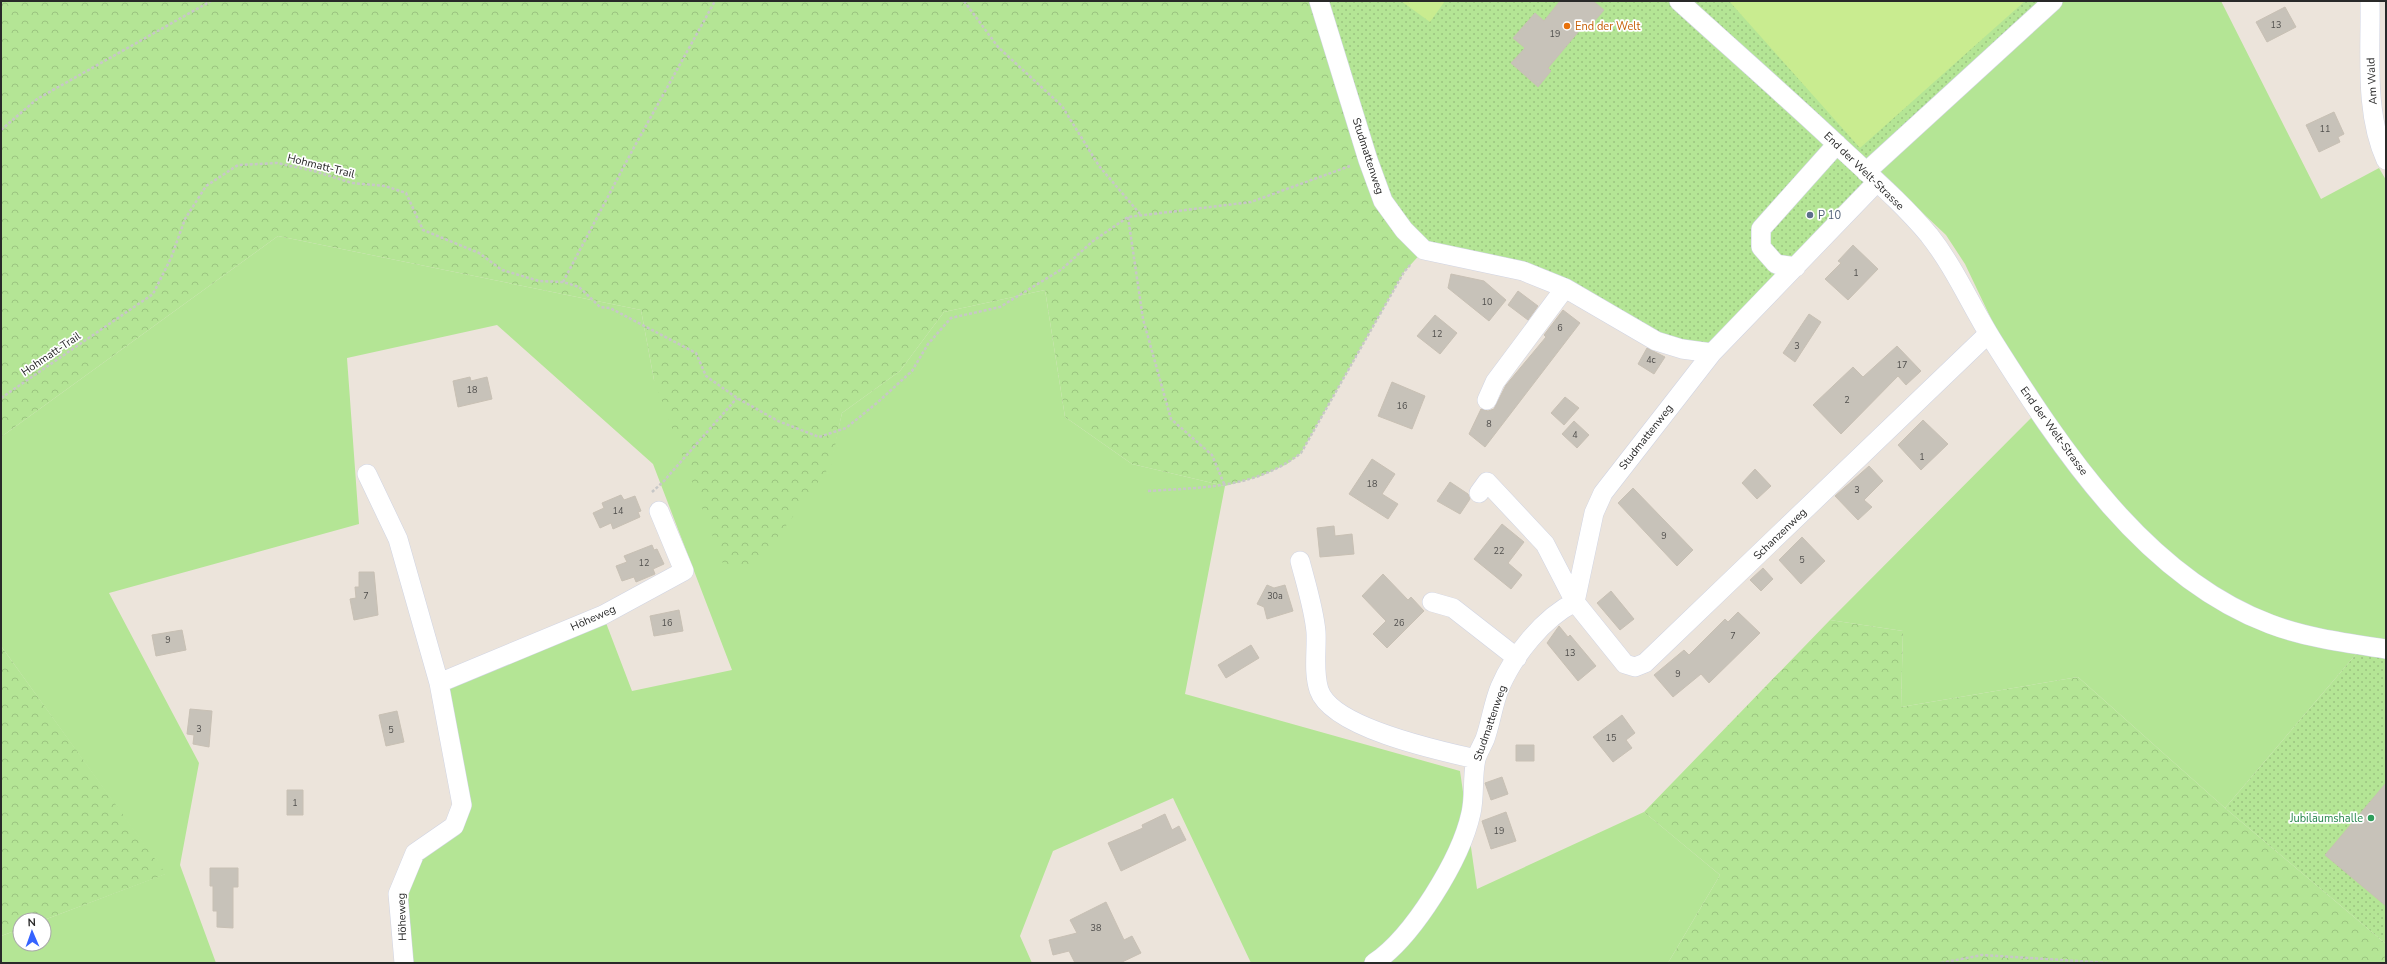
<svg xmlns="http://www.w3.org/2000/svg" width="2387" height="964" viewBox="0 0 2387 964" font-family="'Nunito Sans',sans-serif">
<defs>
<pattern id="forest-crowns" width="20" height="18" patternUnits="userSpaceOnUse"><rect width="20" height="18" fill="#b4e595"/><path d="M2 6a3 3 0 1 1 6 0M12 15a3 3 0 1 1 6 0" fill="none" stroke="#9bc480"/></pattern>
<pattern id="park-dots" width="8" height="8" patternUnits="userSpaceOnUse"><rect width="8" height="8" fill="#b4e595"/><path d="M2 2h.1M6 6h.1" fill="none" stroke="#9bc480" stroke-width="1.8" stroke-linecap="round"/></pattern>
</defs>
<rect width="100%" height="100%" fill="#ece4db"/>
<path fill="#b4e595" d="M2053 1H2221L2321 199 2379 168 2386 180V649L2357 653 2225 808 2078 677 1901 707 1903 631 1830 620 2045 404 1997 331 1965 264 1946 235 1873 166Z
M278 236 641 310 654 380 830 465 842 413 900 371 944 312 1045 290 1065 417 1132 464 1225 486 1185 694 1460 771 1477 889 1644 812 1720 875 1668 963H1251L1173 798 1053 851 1020 936 1032 963H404L398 894 415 853 462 805 439 683 603 615 632 691 732 670 653 464 497 325 347 358 359 524 109 593 199 763 180 865 216 963H1V936L20 929V944H44V920L165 874 1 646V437Z"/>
<path fill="url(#forest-crowns)" d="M1 1H1319L1424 250 1404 272 1301 453 1287 464 1261 476 1225 486 1132 464 1065 417 1045 290 944 312 900 371 842 413 831 465 757 565 725 569 654 380 641 310 278 236 1 437Z
M1830 620 1903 631 1901 707 2078 677 2225 808 2386 944V963H1668L1720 875 1644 812Z
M1 646 166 874 44 920H20V929L1 936Z"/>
<path fill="url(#park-dots)" d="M1319 1H2053L1867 172 1877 182 1712 353 1682 349 1565 288 1424 250 1383 201Z
M2386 649V944L2225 808 2357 653Z"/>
<path fill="#c9ec90" d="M1401 1H1445L1430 22Z
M1729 1H2025L1860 148Z"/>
<path fill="#c7c2b9" stroke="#c8c0b4" d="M1560 1H1593L1604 10 1588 29 1584 25 1548 68 1551 71 1538 87 1511 63 1525 48 1513 38 1535 13 1544 21Z
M2285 7 2296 27 2267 42 2256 22Z
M2334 112 2344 134 2338 137 2340 142 2319 152 2306 125Z
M1853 245 1878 269 1848 300 1825 279 1841 263 1838 261Z
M1451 274 1484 281 1506 300 1489 321 1448 288Z
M1518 291 1538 306 1528 320 1508 305Z
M1563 310 1580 323 1485 447 1469 434 1481 409 1488 411 1494 409 1506 385 1546 337 1544 335Z
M1809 314 1821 322 1795 362 1783 353Z
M1435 315 1457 333 1440 354 1417 336Z
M1897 346 1921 371 1906 385 1898 376 1841 434 1813 405 1853 367 1863 377Z
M1647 348 1665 357 1654 374 1638 364Z
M470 377 471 381 487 377 492 399 458 407 453 381Z
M1392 382 1425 396 1412 429 1378 416Z
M1565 397 1579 408 1564 425 1551 413Z
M1923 420 1948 444 1921 470 1898 445Z
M1574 421 1589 435 1577 448 1562 434Z
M1372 459 1395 474 1382 494 1398 504 1388 519 1349 494Z
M1869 466 1883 481 1864 500 1872 507 1858 520 1835 496Z
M1755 469 1771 486 1757 499 1742 483Z
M1450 482 1468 494 1470 499 1460 514 1437 501Z
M1633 488 1693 550 1677 566 1618 503Z
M621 495 624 500 635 496 641 511 638 512 640 517 613 529 611 523 600 528 593 513 604 508 602 503Z
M1502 524 1524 542 1508 563 1522 575 1511 589 1474 559Z
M1334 526 1335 536 1352 534 1354 554 1320 557 1317 528Z
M1802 537 1825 561 1801 584 1779 560Z
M652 545 654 550 657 549 664 564 653 569 655 574 636 582 634 577 622 581 616 566 627 562 624 556Z
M1763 568 1773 579 1761 591 1750 580Z
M359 572H374L378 615 354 620 350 599 356 598 355 587H359Z
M1383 574 1408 600 1411 597 1424 611 1387 648 1373 634 1386 621 1362 596Z
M1267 585 1274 588 1285 585 1293 611 1267 619 1264 607 1257 604Z
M1611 591 1634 619 1620 630 1597 603Z
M679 610 683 631 654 636 650 616Z
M1738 612 1760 633 1709 683 1701 674 1673 697 1654 675 1684 650 1689 655 1725 619 1728 622Z
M1559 626 1568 637 1570 635 1596 666 1578 681 1547 643Z
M182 630 186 650 156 656 152 635Z
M1251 645 1259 658 1226 678 1218 665Z
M190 709 212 711 209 747 193 744 194 735 187 734Z
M397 711 404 742 386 746 379 715Z
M1622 715 1635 733 1626 740 1632 748 1613 762 1593 737Z
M1516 745H1534V761H1516Z
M1502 777 1508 794 1491 800 1485 783Z
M2386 783V906L2325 855Z
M287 790H303V815H287Z
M1506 812 1516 841 1491 849 1482 821Z
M1165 814 1172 830 1179 826 1186 840 1121 871 1108 843 1143 828 1142 825Z
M210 868H238V887H233V928L217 927V911H213V886H210Z
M1106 902 1124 940 1132 936 1141 953 1120 963H1075L1069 951 1053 955 1049 940 1077 933 1070 920Z"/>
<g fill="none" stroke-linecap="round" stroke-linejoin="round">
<defs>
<path id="minor" d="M1319 1 1368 160 1383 201 1404 230 1424 250 1523 271 1565 288 1656 341 1682 349 1712 353
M1679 1C1734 51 1790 100 1844 151 1873 178 1904 205 1929 235 1955 268 1971 306 1993 341 2061 449 2145 577 2270 624 2307 638 2347 643 2386 649
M2370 1C2371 52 2364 112 2386 160
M1866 172 2053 1
M1796 267 1776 264 1761 247V229L1837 144
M1487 400 1495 382 1565 288
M367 474 398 539 439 683 462 805 454 826 415 853 398 894 404 963
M1479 493 1487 482 1545 544 1575 602 1625 664 1635 667 1645 663 1988 334
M1300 561C1306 584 1314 609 1316 632 1317 650 1313 672 1319 690 1332 728 1440 751 1476 759
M1432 602 1453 608 1517 658
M439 683 603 615 684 571 659 511
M1374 963C1413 937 1461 859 1471 813 1475 795 1472 776 1476 759 1478 752 1482 746 1485 739 1491 722 1493 704 1500 687 1514 655 1543 618 1575 602L1594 513 1603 493 1712 353 1877 182"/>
</defs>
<use href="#minor" stroke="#d0d4e3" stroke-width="20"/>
<path stroke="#c7c7c7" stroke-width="2.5" stroke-dasharray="3 2" stroke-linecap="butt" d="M964 1 998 47 1062 106 1099 166 1140 214
M1 130 37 99 211 1
M1128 217 1143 319 1171 419 1212 455 1225 486
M563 282 632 151 715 1
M1 398 153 294 171 258 185 219 206 186 238 165 277 163 314 171 352 183 385 186 406 193 423 230 479 253 502 270 539 281 563 282 579 287 600 307 610 308 696 353 706 376 737 398 778 421 819 437 846 428 878 402 912 371 928 344 951 318 1000 307 1062 269 1093 241 1128 217 1251 202 1350 166
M1148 491C1204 487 1254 489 1301 453L1404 272 1411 264
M652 492 663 482 737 398
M1941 963 1982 955 2110 963"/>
<use href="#minor" stroke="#fff" stroke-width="19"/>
</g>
<circle fill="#e8710a" stroke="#fff" stroke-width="1.5" cx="1567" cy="26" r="4"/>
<circle fill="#5c6f8a" stroke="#fff" stroke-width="1.5" cx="1810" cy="215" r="4"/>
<circle fill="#2e9e5b" stroke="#fff" stroke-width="1.5" cx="2371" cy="818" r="4"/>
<g text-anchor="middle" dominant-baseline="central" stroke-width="3.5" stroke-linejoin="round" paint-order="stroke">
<g font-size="9" fill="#504f4d">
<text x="2276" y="25">13</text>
<text x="1555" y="34">19</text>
<text x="2325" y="129">11</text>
<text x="1856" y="273">1</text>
<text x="1487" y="302">10</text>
<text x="1560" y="328">6</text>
<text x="1437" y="334">12</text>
<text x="1797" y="346">3</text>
<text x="1651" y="360">4c</text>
<text x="1902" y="365">17</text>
<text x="472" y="390">18</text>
<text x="1847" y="400">2</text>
<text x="1402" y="406">16</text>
<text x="1489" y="424">8</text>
<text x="1575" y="435">4</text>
<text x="1922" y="457">1</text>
<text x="1372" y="484">18</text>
<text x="1857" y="490">3</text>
<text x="618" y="511">14</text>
<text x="1664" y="536">9</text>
<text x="1499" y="551">22</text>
<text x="1802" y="560">5</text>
<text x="644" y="563">12</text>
<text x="366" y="596">7</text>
<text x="1275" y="596">30a</text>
<text x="667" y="623">16</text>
<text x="1399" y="623">26</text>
<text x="1733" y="636">7</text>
<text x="168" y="640">9</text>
<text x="1570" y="653">13</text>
<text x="1678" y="674">9</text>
<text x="199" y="729">3</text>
<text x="391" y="730">5</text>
<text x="1611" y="738">15</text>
<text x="295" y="803">1</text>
<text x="1499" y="831">19</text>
<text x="1096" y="928">38</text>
</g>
<g font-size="11" fill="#c56008" stroke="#fff" text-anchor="start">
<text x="1575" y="26">End der Welt</text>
</g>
<g font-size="11" fill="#292929" stroke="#fff">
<text transform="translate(2372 81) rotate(-93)">Am Wald</text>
<text transform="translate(1368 156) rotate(72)">Studmattenweg</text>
<text transform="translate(321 166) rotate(14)">Hohmatt-Trail</text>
<text transform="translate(1864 171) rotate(44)">End der Welt-Strasse</text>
<text transform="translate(51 354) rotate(-34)">Hohmatt-Trail</text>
<text transform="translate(2054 431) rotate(54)">End der Welt-Strasse</text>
<text transform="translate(1646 437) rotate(-52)">Studmattenweg</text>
<text transform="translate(1780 534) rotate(-44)">Schanzenweg</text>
<text transform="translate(593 618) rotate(-24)">Höheweg</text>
<text transform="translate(1490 723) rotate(-71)">Studmattenweg</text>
<text transform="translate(402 917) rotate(-92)">Höheweg</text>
</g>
<g font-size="11" fill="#4e5e75" stroke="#fff" text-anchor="start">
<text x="1818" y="215">P 10</text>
</g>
<g font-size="11" fill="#27864d" stroke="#fff" text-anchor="end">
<text x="2363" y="818">Jubiläumshalle</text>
</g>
</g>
<rect width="2387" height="964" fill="none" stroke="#292929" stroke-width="4"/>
<g transform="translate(32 932) rotate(358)"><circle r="19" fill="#ffffff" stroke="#a9a9a9"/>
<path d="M0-3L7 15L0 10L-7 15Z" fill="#3563ff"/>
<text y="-6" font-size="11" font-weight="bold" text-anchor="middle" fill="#292929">N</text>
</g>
</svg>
